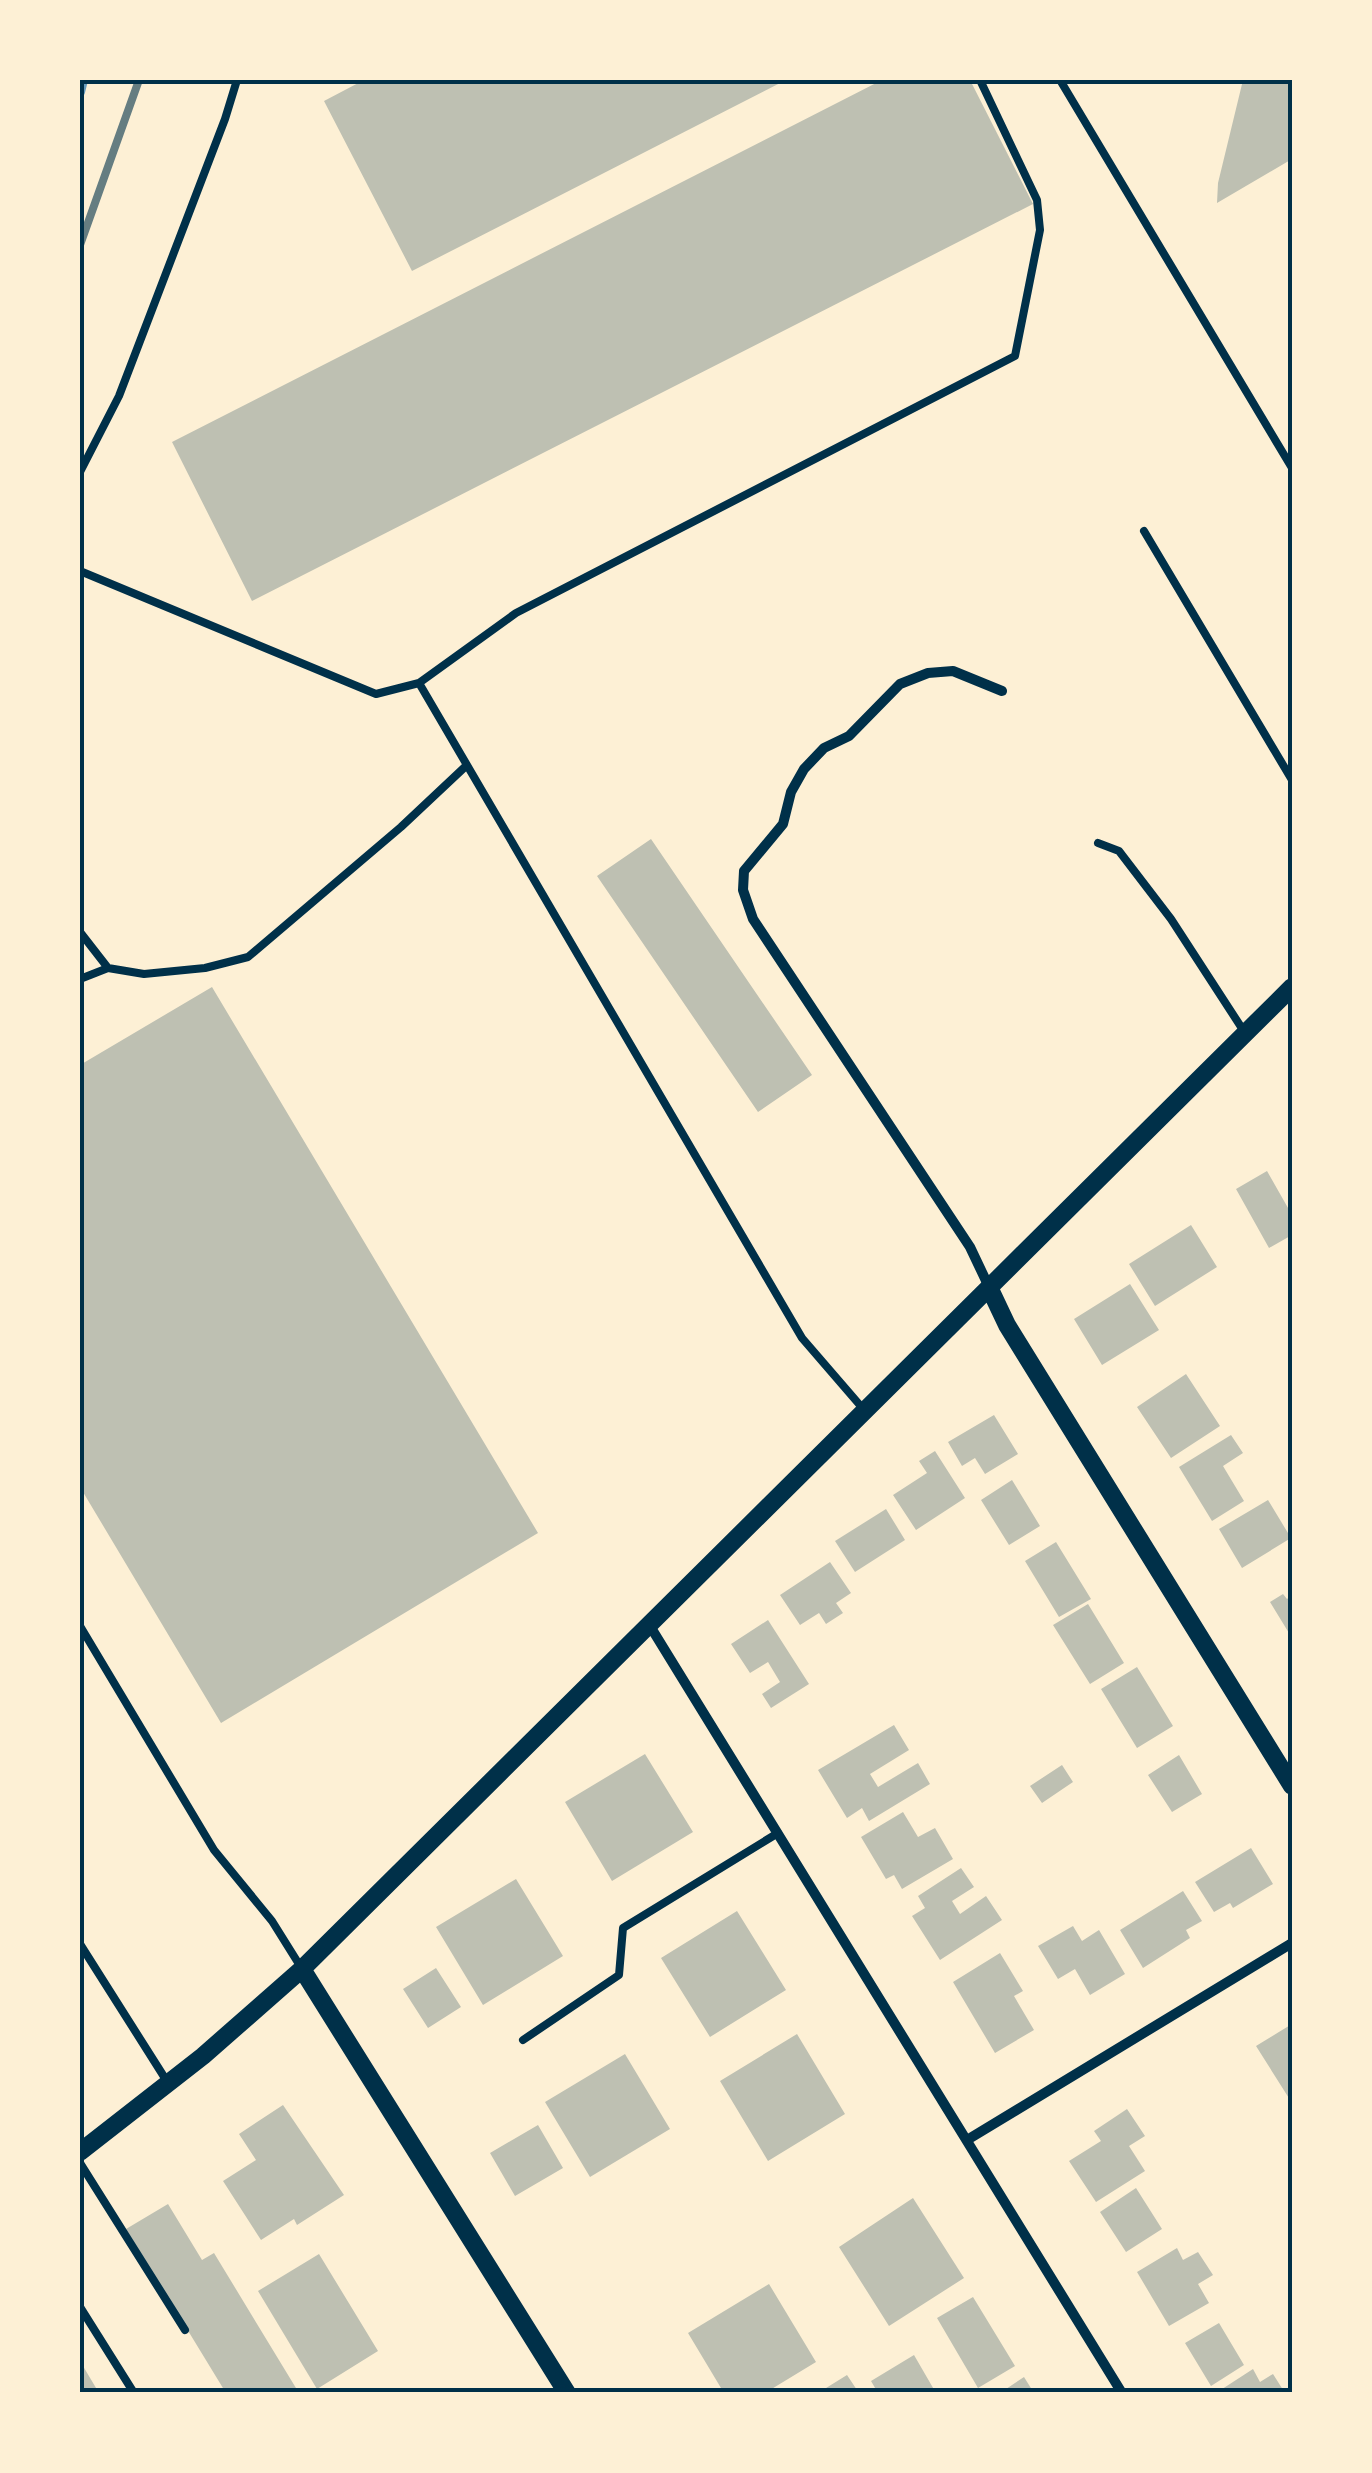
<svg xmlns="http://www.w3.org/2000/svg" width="1372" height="2473" viewBox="0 0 1372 2473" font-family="'Crimson Pro',serif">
<rect width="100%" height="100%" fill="#fdf0d5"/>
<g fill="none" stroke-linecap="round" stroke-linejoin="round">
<path stroke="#669bbc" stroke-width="10" d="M80 92 83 80"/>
</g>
<path fill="#bec0b2" d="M364 80H786L412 271 324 101Z
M882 80H970L1033 204 252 601 172 442Z
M1243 80H1292V159L1217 203 1218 183Z
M651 839 812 1075 758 1112 597 876Z
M212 987 538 1533 221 1723 80 1487V1065Z
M1267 1171 1292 1215V1235L1269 1248 1236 1189Z
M1191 1225 1217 1267 1155 1306 1129 1264Z
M1130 1284 1159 1330 1102 1365 1074 1319Z
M1186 1374 1220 1426 1171 1458 1137 1407Z
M994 1415 1018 1454 985 1474 975 1458 962 1466 948 1442Z
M1231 1435 1243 1453 1223 1466 1244 1501 1212 1521 1179 1467Z
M935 1451 965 1498 916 1530 893 1495 927 1473 919 1461Z
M1012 1480 1040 1526 1009 1545 981 1500Z
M1268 1500 1291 1538 1242 1568 1219 1529Z
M886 1509 905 1540 855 1572 835 1541Z
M1056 1542 1091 1599 1059 1617 1025 1561Z
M830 1562 851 1593 836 1603 843 1613 826 1624 819 1613 800 1625 780 1595Z
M1283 1594 1287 1599 1292 1595V1638L1270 1602Z
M1088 1604 1124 1663 1090 1684 1053 1625Z
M768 1620 809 1684 771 1708 762 1694 780 1682 768 1662 750 1673 731 1644Z
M1137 1667 1173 1726 1137 1748 1101 1689Z
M894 1725 909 1750 870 1774 878 1787 918 1763 930 1784 869 1821 862 1808 847 1818 818 1770Z
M645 1754 693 1832 612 1881 565 1802Z
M1179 1755 1202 1794 1172 1812 1148 1775Z
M1062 1765 1073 1782 1042 1803 1030 1786Z
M903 1812 918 1837 935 1828 953 1859 902 1889 894 1875 886 1879 861 1837Z
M1251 1848 1273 1884 1233 1908 1230 1903 1214 1912 1195 1882Z
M961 1868 974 1887 952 1901 960 1914 986 1896 1002 1920 940 1960 912 1916 925 1908 918 1896Z
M516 1879 563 1956 483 2005 436 1927Z
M1183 1891 1202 1921 1186 1930 1190 1938 1143 1968 1120 1930Z
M737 1911 786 1990 710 2037 661 1958Z
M1073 1926 1082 1941 1099 1930 1125 1974 1090 1995 1075 1969 1058 1979 1038 1946Z
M1000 1953 1023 1991 1014 1996 1034 2030 995 2053 953 1982Z
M436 1968 461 2007 428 2028 403 1989Z
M1292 2024V2103L1256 2046Z
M797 2034 845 2114 768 2161 720 2081Z
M625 2054 670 2129 590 2177 545 2102Z
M283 2105 344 2195 297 2225 294 2219 261 2240 223 2181 256 2160 239 2134Z
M1127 2109 1145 2136 1129 2146 1145 2171 1096 2202 1069 2161 1101 2141 1094 2131Z
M538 2125 563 2168 515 2196 490 2153Z
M1136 2188 1162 2229 1126 2252 1100 2212Z
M913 2198 964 2278 889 2326 839 2247Z
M168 2204 202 2260 214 2253 299 2393H226L126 2229Z
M1177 2248 1183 2260 1198 2252 1213 2275 1198 2284 1209 2303 1169 2326 1137 2272Z
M319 2254 378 2351 317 2389 258 2291Z
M769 2284 816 2362 765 2393H724L688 2333Z
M973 2297 1015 2366 978 2388 937 2318Z
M1219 2323 1244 2365 1211 2386 1185 2343Z
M914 2355 936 2393H878L871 2381Z
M80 2361 99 2393H80Z
M1253 2369 1260 2382 1273 2374 1285 2393H1216Z
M847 2375 859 2393H818Z
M1024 2377 1034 2393H1000Z"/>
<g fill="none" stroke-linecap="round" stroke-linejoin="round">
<path stroke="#003049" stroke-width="8" d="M1060 80 1292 468
M80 472 119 396 225 119 237 80
M1144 531 1292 780
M80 571 376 694 419 683
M1098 843 1119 851 1171 919 1245 1033
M80 932 108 968
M80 979 108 968 144 974 205 968 248 957 401 827 467 765
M865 1411 802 1338 419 683 516 613 1015 356 1040 230 1037 200 980 80
M80 1626 214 1850 272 1921 302 1969
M80 1944 168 2083
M523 2040 619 1975 623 1928 778 1833
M80 2163 185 2330
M80 2307 134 2393"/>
<path stroke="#003049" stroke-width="10" d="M989 1287 970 1247 753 919 743 890 744 871 783 824 791 792 804 769 824 748 849 736 900 684 928 673 953 671 1002 691
M650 1626 1122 2393
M967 2140 1292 1943"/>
<path stroke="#003049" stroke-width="18" d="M989 1287 1007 1325 1292 1786
M302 1969 567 2393
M80 2152 203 2056 302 1969 1292 987"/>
<path stroke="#657d81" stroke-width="8" d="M80 245 139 80"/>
</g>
<rect width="1372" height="2473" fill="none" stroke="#fdf0d5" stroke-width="165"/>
<rect x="82" y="82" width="1208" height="2308" fill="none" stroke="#003049" stroke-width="4"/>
</svg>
